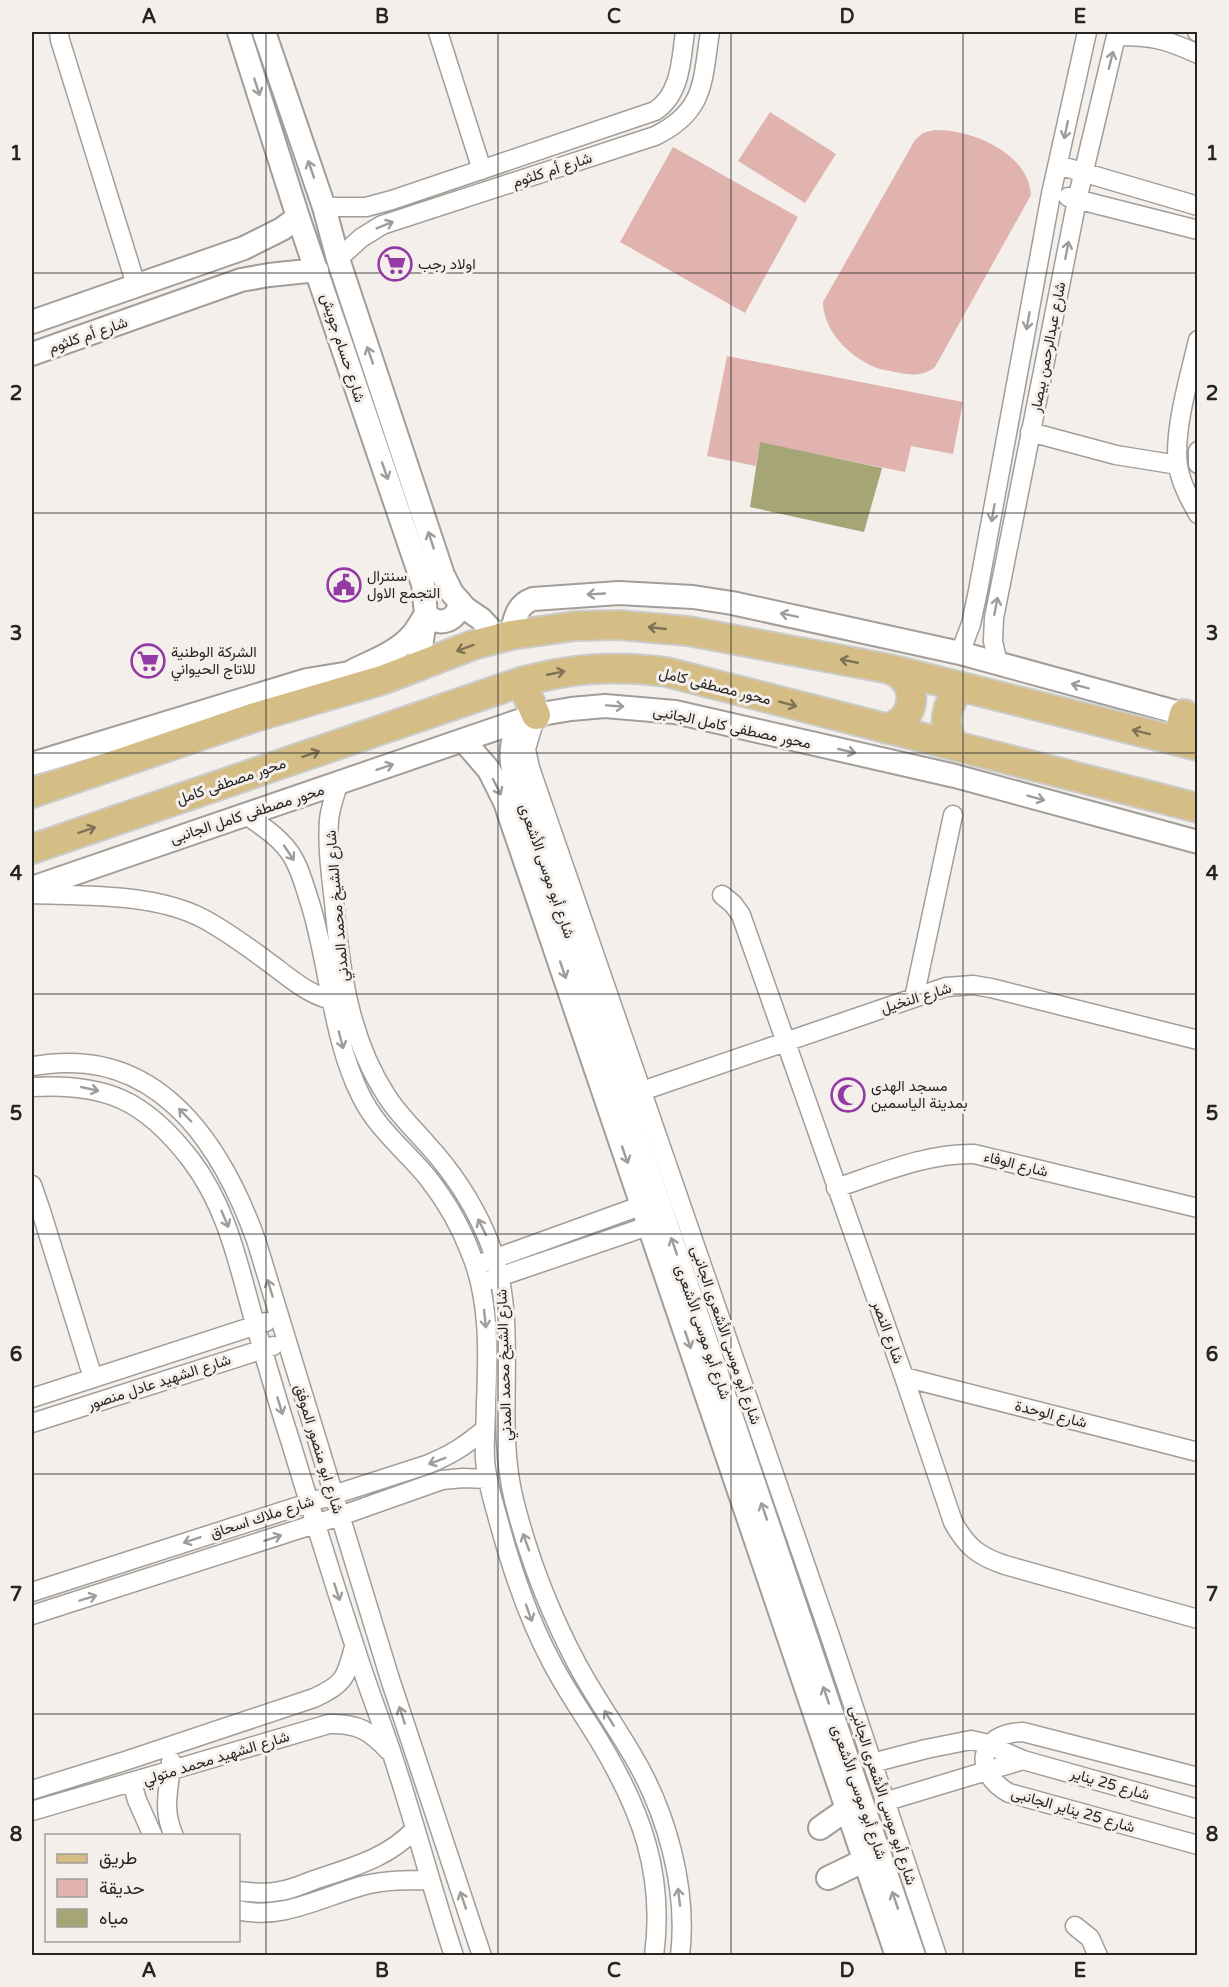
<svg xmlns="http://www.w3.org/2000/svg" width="1229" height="1987" viewBox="0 0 1229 1987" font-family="'Varela Round',Vazirmatn,sans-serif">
<rect width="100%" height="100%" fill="#f4efea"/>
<path fill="#e1b3af" d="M770 112 836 154 805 203 738 161Z
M934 130C971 129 1028 152 1031 195L935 367C923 377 909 375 895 372 886 370 876 369 868 364 845 352 823 328 823 302L915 140 923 133Z
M673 147 798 217 745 313 620 242Z
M727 356 963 402 953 454 911 446 905 472 760 443 756 466 707 456Z"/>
<path fill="#a5a575" d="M760 442 882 468 864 532 750 507Z"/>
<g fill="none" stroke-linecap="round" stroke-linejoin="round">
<defs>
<path id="minor" d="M59 32 60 40 136 285
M438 32 482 170
M1197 32H1198
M1117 36C1153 36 1165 39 1198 54
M1058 165 1198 206
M1068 197 1198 230
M324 207H366L392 200 655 111C681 94 681 60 685 32
M338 259 361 238 382 225 655 136C706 111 702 81 710 32
M1198 340C1190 375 1173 431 1178 466 1181 483 1189 498 1198 514
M1030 432 1116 455 1178 465
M1198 451V464
M960 653 971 624 978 591 1051 194 1087 32
M998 664 993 641 994 618 1077 200 1117 32
M536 715 526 749 530 768 830 1636 937 1956
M338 784C335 796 330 808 329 820 327 847 331 875 334 902 340 969 349 1038 386 1095 397 1113 412 1127 426 1143 450 1169 471 1200 485 1232 524 1317 492 1412 514 1500 528 1556 550 1613 577 1664 594 1696 615 1725 633 1756 667 1813 688 1889 680 1956
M246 815C263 827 281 838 292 856 301 870 305 888 310 903 330 967 331 1036 361 1096 377 1129 406 1151 428 1178 446 1201 461 1227 471 1254 490 1300 488 1355 486 1403 486 1422 484 1441 485 1459 486 1478 492 1497 497 1515 510 1564 527 1616 551 1661 565 1689 584 1715 600 1742 641 1810 665 1874 654 1956
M32 894C85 896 153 893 202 918 227 931 249 948 271 964 291 979 312 998 338 1001
M722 895 733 904 741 915 904 1377 953 1522C967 1547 978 1556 1005 1565L1198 1619
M914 998 953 815
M32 1066C42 1065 53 1063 63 1063 168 1059 225 1154 256 1240L390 1679 482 1956
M32 1087C106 1083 145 1100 191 1160 229 1210 239 1269 256 1327 267 1365 278 1403 290 1440 311 1509 332 1578 355 1647 366 1683 380 1718 392 1754 414 1820 432 1889 454 1956
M642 1091 946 987 973 985 991 988 1198 1040
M32 1185 41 1211 93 1378
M836 1188C881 1173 927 1153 974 1154L1198 1208
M485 1262 654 1201
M490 1280 660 1222
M904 1377 1198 1452
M32 1398 266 1322
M32 1423 273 1346
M32 1592 426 1465C451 1455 465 1446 485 1429
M32 1615 340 1516 442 1480 463 1478 488 1479
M171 1761C170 1790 161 1807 174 1836
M872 1763 926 1749 971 1740 984 1743 1023 1760 1198 1809
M1198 1777 1023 1732C976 1733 973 1773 1009 1793L1198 1845
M132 1783 137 1800 153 1836
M32 1790 125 1761 314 1698C345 1684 346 1677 354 1647
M884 1802 1023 1760
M32 1811 329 1724C358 1723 370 1731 389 1751
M238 1891C253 1893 266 1894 280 1891 294 1889 307 1882 320 1878 356 1866 389 1857 415 1829
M238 1910C281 1921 324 1896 365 1885 386 1880 407 1880 429 1880
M1075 1926 1090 1938 1098 1956"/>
<path id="tertiary" d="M239 32 298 217 423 584 426 614 418 666
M264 32 324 207 338 259 443 575 452 593 465 608 481 619 498 637
M32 322 244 248 282 229 298 217
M32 354 241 280 269 275 317 270
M511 635C515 619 516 605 533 599L619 593 693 597 732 603 960 653 1198 718
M351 672C372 661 397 653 413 634 418 628 422 620 426 614 439 628 458 621 460 602
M536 715C512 727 509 747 513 771L914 1956
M463 740 489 770 505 802 897 1956
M32 764 307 680 356 672 382 680
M32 888 536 715 571 709 605 706 675 712 955 776 1198 842
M820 1828 847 1809
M828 1878 865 1860"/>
<path id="primary" d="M521 682 536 715
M887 729C918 718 920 682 890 669
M1177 740 1184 714
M954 746C942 726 945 704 961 687
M32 793 255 717 382 680 473 645 511 635 575 626 619 625 688 631 890 669 1198 746
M32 849 521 682C572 668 614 665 666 672L1198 808"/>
</defs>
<use href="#minor" stroke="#a29d98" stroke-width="21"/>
<use href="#tertiary" stroke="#a29d98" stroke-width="26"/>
<use href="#primary" stroke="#cbcbca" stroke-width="32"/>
<use href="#minor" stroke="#fff" stroke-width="18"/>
<use href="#tertiary" stroke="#fff" stroke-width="22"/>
<use href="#primary" stroke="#d4be86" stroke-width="28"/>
</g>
<defs><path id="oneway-shaft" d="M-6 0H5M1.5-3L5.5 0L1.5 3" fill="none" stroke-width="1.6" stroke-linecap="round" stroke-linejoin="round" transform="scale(1.5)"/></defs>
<g stroke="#9e9d9c">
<use href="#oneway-shaft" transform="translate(1111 60) rotate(-76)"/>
<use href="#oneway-shaft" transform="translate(257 87) rotate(72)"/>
<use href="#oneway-shaft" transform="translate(1066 130) rotate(102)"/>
<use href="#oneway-shaft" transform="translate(311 169) rotate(-109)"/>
<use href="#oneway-shaft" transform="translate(385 225) rotate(-22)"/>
<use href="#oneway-shaft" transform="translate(1067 250) rotate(-79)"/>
<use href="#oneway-shaft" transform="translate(1028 321) rotate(100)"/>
<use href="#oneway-shaft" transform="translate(370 355) rotate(-109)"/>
<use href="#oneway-shaft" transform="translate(385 471) rotate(71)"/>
<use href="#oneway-shaft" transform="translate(993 513) rotate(100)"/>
<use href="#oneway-shaft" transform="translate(431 540) rotate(-108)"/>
<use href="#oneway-shaft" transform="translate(596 594) rotate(177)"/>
<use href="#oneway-shaft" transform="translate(996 606) rotate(-79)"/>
<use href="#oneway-shaft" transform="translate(789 615) rotate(-168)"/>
<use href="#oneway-shaft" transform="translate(1080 686) rotate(-165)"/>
<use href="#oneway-shaft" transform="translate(615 706) rotate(4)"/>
<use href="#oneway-shaft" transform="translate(847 751) rotate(13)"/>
<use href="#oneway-shaft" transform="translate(385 767) rotate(-19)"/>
<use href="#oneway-shaft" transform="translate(497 787) rotate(63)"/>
<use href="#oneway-shaft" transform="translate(1036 798) rotate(15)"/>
<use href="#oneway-shaft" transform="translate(289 853) rotate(56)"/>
<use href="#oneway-shaft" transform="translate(563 970) rotate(71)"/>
<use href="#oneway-shaft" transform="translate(341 1040) rotate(75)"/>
<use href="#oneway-shaft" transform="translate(90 1089) rotate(13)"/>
<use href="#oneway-shaft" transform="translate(185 1115) rotate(-134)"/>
<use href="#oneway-shaft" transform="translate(625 1155) rotate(71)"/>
<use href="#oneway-shaft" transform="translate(225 1219) rotate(67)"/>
<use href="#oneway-shaft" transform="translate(482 1227) rotate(-116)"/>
<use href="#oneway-shaft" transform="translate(674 1246) rotate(-109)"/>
<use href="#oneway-shaft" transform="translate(270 1288) rotate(-107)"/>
<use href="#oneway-shaft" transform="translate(485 1319) rotate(84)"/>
<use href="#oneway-shaft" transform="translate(688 1340) rotate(71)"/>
<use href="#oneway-shaft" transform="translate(280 1406) rotate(73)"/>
<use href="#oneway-shaft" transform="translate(437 1461) rotate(159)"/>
<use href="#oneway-shaft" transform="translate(764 1511) rotate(-109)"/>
<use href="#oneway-shaft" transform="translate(273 1538) rotate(-18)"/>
<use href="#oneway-shaft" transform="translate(192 1540) rotate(162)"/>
<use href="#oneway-shaft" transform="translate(526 1542) rotate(-110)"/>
<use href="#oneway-shaft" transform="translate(337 1592) rotate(72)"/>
<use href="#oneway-shaft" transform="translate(88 1598) rotate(-17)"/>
<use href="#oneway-shaft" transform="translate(529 1613) rotate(70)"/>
<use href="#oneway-shaft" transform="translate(826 1695) rotate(-109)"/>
<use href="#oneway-shaft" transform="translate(402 1715) rotate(-108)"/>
<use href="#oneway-shaft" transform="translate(609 1718) rotate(-122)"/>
<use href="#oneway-shaft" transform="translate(679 1897) rotate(-97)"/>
<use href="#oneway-shaft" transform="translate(463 1900) rotate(-109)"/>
<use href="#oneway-shaft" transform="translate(895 1900) rotate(-109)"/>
</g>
<g stroke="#7e7255">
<use href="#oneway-shaft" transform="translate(657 628) rotate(-174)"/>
<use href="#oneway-shaft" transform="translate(465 648) rotate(160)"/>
<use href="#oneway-shaft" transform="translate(849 661) rotate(-169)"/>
<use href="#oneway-shaft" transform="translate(556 673) rotate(-11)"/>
<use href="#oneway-shaft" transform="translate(788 704) rotate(15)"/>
<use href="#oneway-shaft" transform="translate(1141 732) rotate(-166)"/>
<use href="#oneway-shaft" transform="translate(311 754) rotate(-19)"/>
<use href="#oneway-shaft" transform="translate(87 830) rotate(-19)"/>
</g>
<path fill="none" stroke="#272524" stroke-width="1.5" stroke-opacity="0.55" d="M266 32V1956M498 32V1956M731 32V1956M963 32V1956M32 273H1198M32 513H1198M32 753H1198M32 994H1198M32 1234H1198M32 1474H1198M32 1714H1198"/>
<defs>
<symbol id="supermarket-ring" viewBox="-11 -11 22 22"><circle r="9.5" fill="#f4efea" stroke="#933aa5" stroke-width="1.5"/><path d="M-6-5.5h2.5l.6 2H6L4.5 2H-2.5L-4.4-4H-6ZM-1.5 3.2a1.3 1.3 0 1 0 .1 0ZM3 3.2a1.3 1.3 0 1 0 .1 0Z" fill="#933aa5"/></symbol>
<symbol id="civic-ring" viewBox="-11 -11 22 22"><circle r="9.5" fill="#f4efea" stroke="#933aa5" stroke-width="1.5"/><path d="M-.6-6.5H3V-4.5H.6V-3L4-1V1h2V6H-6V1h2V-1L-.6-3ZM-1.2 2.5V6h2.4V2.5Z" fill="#933aa5"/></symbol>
<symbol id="mosque-ring" viewBox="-11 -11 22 22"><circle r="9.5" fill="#f4efea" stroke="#933aa5" stroke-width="1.5"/><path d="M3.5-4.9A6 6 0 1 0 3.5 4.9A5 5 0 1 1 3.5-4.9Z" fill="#933aa5"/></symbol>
</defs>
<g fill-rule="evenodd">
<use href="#supermarket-ring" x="376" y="245" width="38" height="38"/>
<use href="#civic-ring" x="325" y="566" width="38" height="38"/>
<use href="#supermarket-ring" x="129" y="642" width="38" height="38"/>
<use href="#mosque-ring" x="829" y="1076" width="38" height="38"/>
</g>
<g text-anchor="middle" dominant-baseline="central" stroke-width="6" stroke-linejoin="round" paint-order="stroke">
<g font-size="15" fill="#272524" stroke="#f4efea">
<text transform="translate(552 170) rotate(-18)">شارع أم كلثوم</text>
<text transform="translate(88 335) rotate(-19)">شارع أم كلثوم</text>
<text transform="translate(1048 347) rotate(-79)">شارع عبدالرحمن بيصار</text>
<text transform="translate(343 348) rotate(72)">شارع حسام جويش</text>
<text transform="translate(715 686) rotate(14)">محور مصطفى كامل</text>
<text transform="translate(732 727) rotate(12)">محور مصطفى كامل الجانبى</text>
<text transform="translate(231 781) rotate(-19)">محور مصطفى كامل</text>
<text transform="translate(247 814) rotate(-18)">محور مصطفى كامل الجانبى</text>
<text transform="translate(547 871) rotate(71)">شارع أبو موسى الأشعرى</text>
<text transform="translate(337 906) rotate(-95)">شارع الشيخ محمد المدني</text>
<text transform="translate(916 998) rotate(-17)">شارع النخيل</text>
<text transform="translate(1016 1164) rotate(14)">شارع الوفاء</text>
<text transform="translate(703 1332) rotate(71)">شارع أبو موسى الأشعرى</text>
<text transform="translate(888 1332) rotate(70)">شارع النصر</text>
<text transform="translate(726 1335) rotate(71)">شارع أبو موسى الأشعرى الجانبى</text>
<text transform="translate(504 1365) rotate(-92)">شارع الشيخ محمد المدني</text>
<text transform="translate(159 1382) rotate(-18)">شارع الشهيد عادل منصور</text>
<text transform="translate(1051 1414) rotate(14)">شارع الوحدة</text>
<text transform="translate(319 1449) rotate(73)">شارع ابو منصور الموفق</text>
<text transform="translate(262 1517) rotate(-18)">شارع ملاك اسحاق</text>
<text transform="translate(216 1758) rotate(-17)">شارع الشهيد محمد متولي</text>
<text transform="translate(1110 1784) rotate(16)">شارع 25 يناير</text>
<text transform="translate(859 1792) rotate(71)">شارع أبو موسى الأشعرى</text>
<text transform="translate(883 1795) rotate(72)">شارع أبو موسى الأشعرى الجانبى</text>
<text transform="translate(1073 1810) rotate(16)">شارع 25 يناير الجانبى</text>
</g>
<g font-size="15" fill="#272524" stroke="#f4efea" text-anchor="start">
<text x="418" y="264">اولاد رجب</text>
<text x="367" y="576">سنترال<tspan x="367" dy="17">التجمع الاول</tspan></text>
<text x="171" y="652">الشركة الوطنية<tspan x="171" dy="17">للاتاج الحيواني</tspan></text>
<text x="871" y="1086">مسجد الهدى<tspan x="871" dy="17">بمدينة الياسمين</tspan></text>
</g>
</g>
<rect width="1229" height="1987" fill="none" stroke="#f4efea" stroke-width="66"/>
<rect x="45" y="1834" width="195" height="108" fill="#f4efea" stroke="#a29e9b" stroke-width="1.5"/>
<rect x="57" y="1854" width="30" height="9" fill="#d4be86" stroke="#a29e9b" stroke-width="1.5"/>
<text x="99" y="1864" font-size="18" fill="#272524">طريق</text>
<rect x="57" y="1879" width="30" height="18" fill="#e1b3af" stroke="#a29e9b" stroke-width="1.5"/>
<text x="99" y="1894" font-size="18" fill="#272524">حديقة</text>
<rect x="57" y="1909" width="30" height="18" fill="#a5a575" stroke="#a29e9b" stroke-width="1.5"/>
<text x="99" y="1924" font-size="18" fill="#272524">مياه</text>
<rect x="33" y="33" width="1163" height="1921" fill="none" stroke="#272524" stroke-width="2"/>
<g font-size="20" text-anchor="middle" font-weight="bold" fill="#272524">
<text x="149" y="23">A</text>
<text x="382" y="23">B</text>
<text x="614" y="23">C</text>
<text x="847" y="23">D</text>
<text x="1080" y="23">E</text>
<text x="16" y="160">1</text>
<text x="1212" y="160">1</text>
<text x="16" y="400">2</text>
<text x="1212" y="400">2</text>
<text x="16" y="640">3</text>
<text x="1212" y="640">3</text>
<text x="16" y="880">4</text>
<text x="1212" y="880">4</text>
<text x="16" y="1120">5</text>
<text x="1212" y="1120">5</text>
<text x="16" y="1361">6</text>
<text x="1212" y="1361">6</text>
<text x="16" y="1601">7</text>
<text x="1212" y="1601">7</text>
<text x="16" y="1841">8</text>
<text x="1212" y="1841">8</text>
<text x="149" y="1977">A</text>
<text x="382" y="1977">B</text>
<text x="614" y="1977">C</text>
<text x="847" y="1977">D</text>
<text x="1080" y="1977">E</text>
</g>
</svg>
